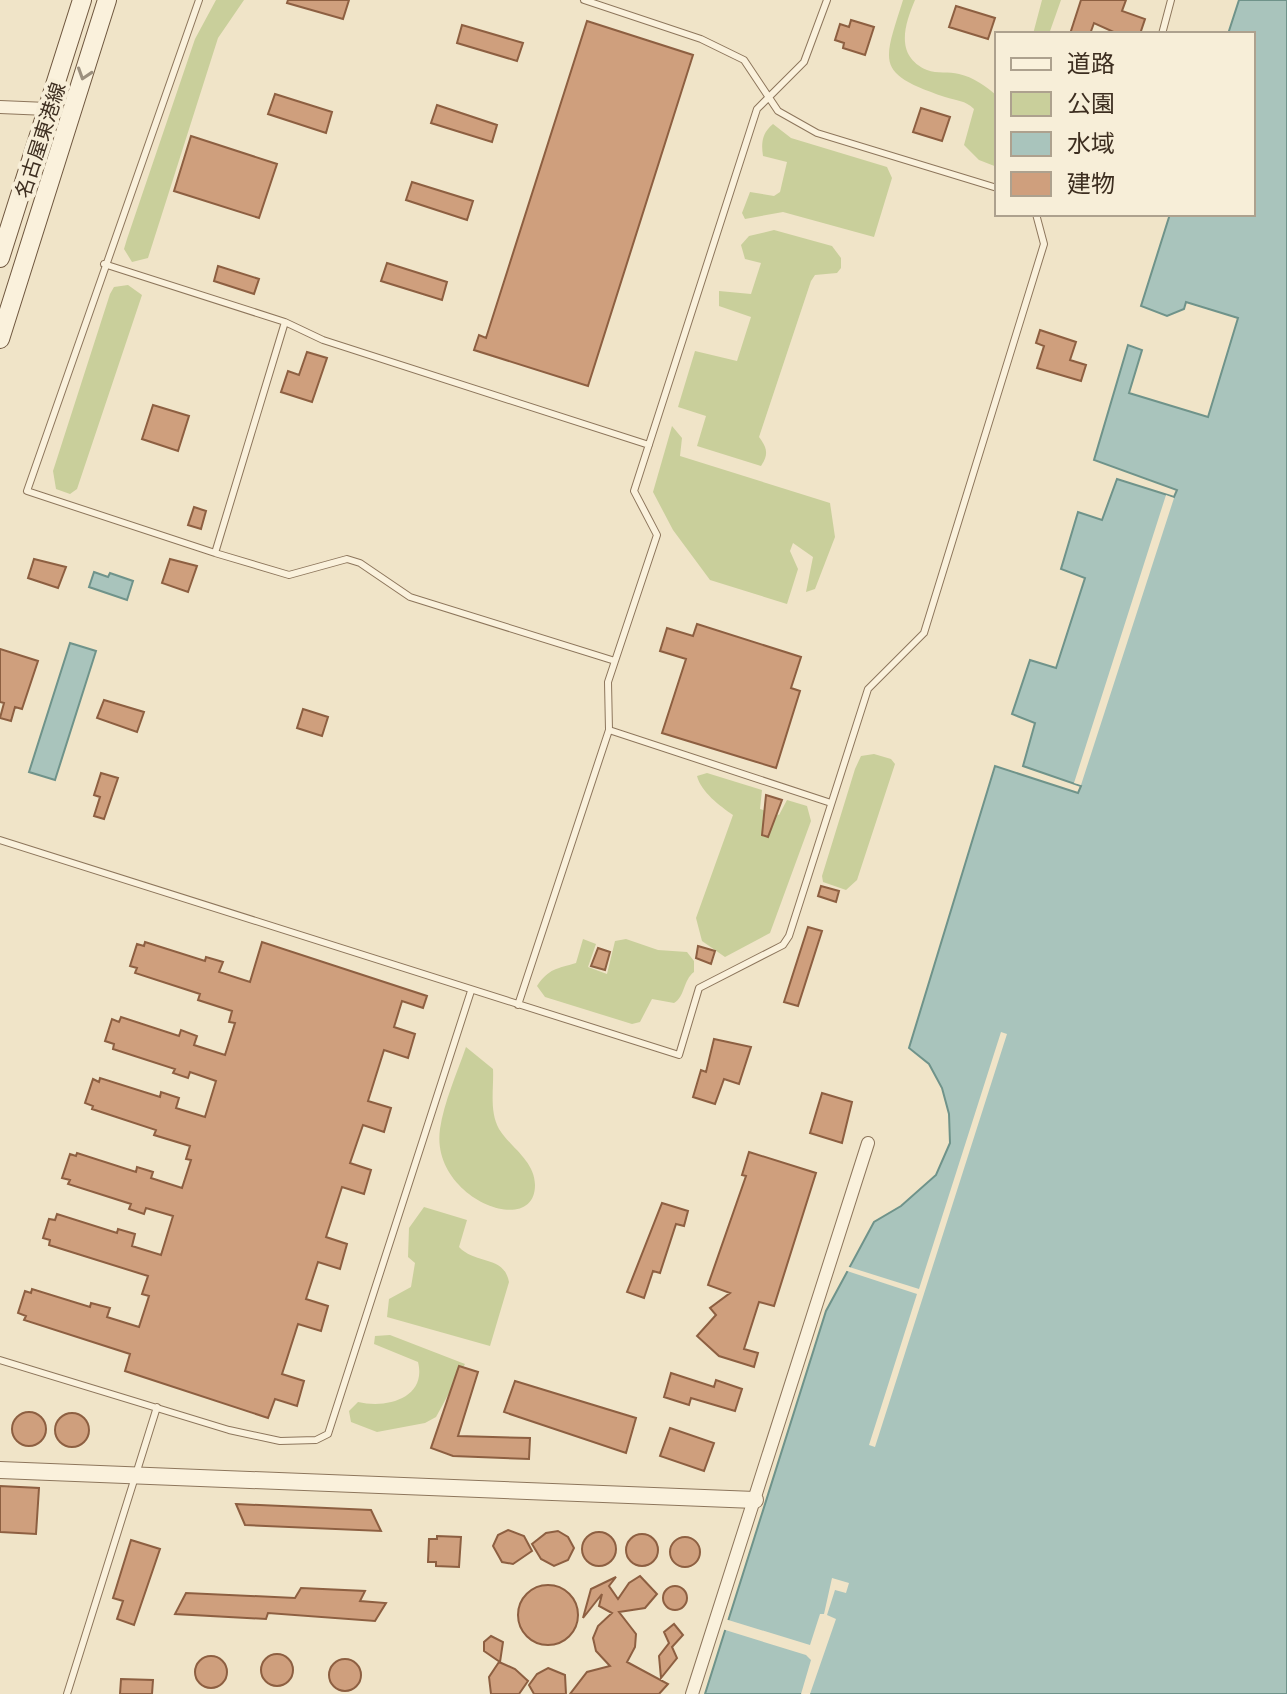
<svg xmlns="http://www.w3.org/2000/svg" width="1287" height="1694" viewBox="0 0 1287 1694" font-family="Lora,'Noto Sans JP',serif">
<rect width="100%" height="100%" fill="#f0e4c8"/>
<path fill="#c9cf9b" d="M216 0H244L218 38 148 258 132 262 124 249 127 239 195 39Z
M903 0H915C904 26 895 56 927 70 937 74 949 71 959 74 973 77 986 86 997 96V167L979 160 964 145 974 109C965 100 957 101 945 97 875 73 883 64 903 0Z
M1042 0H1061L1049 34H1033Z
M773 124 791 138 887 167 892 178 874 237 783 212 745 219 742 213 750 192 774 196 780 192 787 162 763 156C761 143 762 133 773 124Z
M774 230 832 246 841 258V268L837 273 815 275 811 281 759 437C767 448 769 454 761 466L697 446 706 416 678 407 695 351 737 361 751 317 719 306V291L751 294 761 263 745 259 741 245 749 236Z
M128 285 142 295 77 489 70 494 56 489 53 471 110 294 114 287Z
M672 426 682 438 680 456 830 503 835 537 815 589 806 592 813 557 793 543 790 551 798 569 787 604 710 580 673 530 653 492Z
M874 754 891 759 895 764 857 880 846 890 823 882 822 876 855 769 861 756Z
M707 773 762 790 760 809 779 815 787 800 807 806 811 821 770 933 725 957 702 941 696 918 733 815C720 806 701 792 697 776Z
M583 939 596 944 588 967 607 974 615 941 626 939 658 950 687 952 694 961V972C683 980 685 997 674 1003L652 999 640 1022 632 1024 545 997 537 986C549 968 557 969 576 963Z
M466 1047 493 1069C494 1088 489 1111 499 1129 510 1147 535 1161 535 1185 535 1239 430 1198 440 1129 444 1102 457 1073 466 1047Z
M424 1207 467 1220 459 1247C476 1265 504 1255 509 1282L490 1346 387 1317 389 1299 411 1287 415 1263 408 1257 409 1228Z
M390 1335 465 1364 436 1417 425 1423 377 1432 351 1422 349 1411 358 1402C387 1409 427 1398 418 1362L374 1344 375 1336Z"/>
<path fill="#a9c4bc" stroke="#6f938a" stroke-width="2" d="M1239 0H1287V1694H705L826 1311 874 1222 901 1206 936 1175 950 1143 949 1114 942 1088 929 1064 909 1048 995 766 1078 793 1081 786 1023 766 1035 723 1012 714 1030 660 1056 668 1085 578 1061 569 1078 512 1102 520 1117 479 1174 497 1177 490 1094 460 1128 345 1142 350 1129 393 1208 417 1238 318 1186 302 1184 309 1167 316 1141 306 1170 214H1253V34H1228Z
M94 572 108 577 110 573 133 581 127 600 89 587Z
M70 643 96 651 55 780 29 772Z"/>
<path fill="#f0e4c8" d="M1166 495 1174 498 1081 785 1074 783Z
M1001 1032 1007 1034 875 1447 869 1445 917 1294 844 1270 846 1266 919 1289Z
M832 1578 849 1583 846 1593 835 1590 827 1615 836 1619 810 1694H801L811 1660 806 1655 722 1629 725 1619 810 1645 820 1614H824Z"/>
<path fill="#cf9f7d" stroke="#8d5f41" stroke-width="2" d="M288 0H349L343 19 287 3Z
M1081 0H1126L1122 11 1145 19 1140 34H1118L1094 23 1090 34H1070Z
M956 6 995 18 988 39 949 27Z
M851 20 874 27 865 55 843 48 844 43 835 40 840 24 849 27Z
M587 21 693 55 588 386 474 350 479 335 486 338Z
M462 25 523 43 517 61 457 43Z
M275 94 332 112 326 133 268 114Z
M437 105 497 125 492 142 431 123Z
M921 108 950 117 942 141 913 132Z
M191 136 277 164 259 218 174 191Z
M412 182 473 201 467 220 406 200Z
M387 263 447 282 442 300 381 281Z
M218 266 259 279 254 294 214 281Z
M1040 330 1076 342 1070 360 1086 365 1081 381 1037 368 1044 346 1036 343Z
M307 352 327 358 312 402 281 392 288 371 299 375Z
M153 405 189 416 178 451 142 439Z
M194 507 206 511 201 529 188 525Z
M34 559 66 567 58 588 28 578Z
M170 559 197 566 188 592 162 583Z
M697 624 801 657 791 688 800 691 776 768 662 733 686 659 660 651 667 628 693 636Z
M0 649 38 661 22 709 15 707 11 721 0 718 4 703 0 702Z
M104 700 144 712 137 732 97 718Z
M303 709 328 717 322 736 297 728Z
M101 773 118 778 104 819 94 816 100 797 94 795Z
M766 795 782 800 768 837 762 835Z
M821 886 839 891 836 902 818 896Z
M808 927 822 931 798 1006 784 1002Z
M145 942 205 961 206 957 223 962 219 972 250 982 262 942 427 996 423 1008 402 1001 394 1027 415 1034 408 1058 384 1050 368 1101 391 1108 384 1132 363 1125 350 1163 371 1170 364 1194 342 1187 326 1237 347 1244 340 1269 318 1262 306 1299 328 1306 321 1331 298 1324 282 1374 304 1381 297 1406 275 1399 268 1418 125 1371 130 1354 24 1320 26 1316 18 1313 25 1291 31 1293 32 1289 90 1307 91 1303 110 1308 107 1317 139 1327 149 1296 142 1294 148 1276 49 1245 50 1240 43 1238 49 1219 55 1220 57 1214 117 1233 118 1229 135 1234 132 1246 161 1255 173 1216 146 1208 144 1214 129 1209 131 1204 68 1184 70 1180 62 1178 70 1154 76 1156 77 1153 136 1172 137 1167 153 1172 151 1178 182 1188 191 1160 186 1159 190 1146 154 1135 156 1130 92 1109 93 1106 85 1103 93 1079 99 1082 100 1078 160 1097 161 1092 179 1098 176 1108 205 1117 216 1081 190 1072 188 1078 173 1073 175 1069 113 1049 114 1044 105 1041 112 1019 119 1022 121 1017 179 1036 181 1030 197 1036 194 1045 225 1055 235 1023 229 1022 232 1011 198 1000 200 994 135 973 137 968 130 966 137 944 144 946Z
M698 946 715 951 711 964 696 958Z
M598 948 610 952 605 970 591 966Z
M714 1039 751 1047 739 1084 724 1079 715 1104 693 1097 701 1070 706 1072Z
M822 1093 852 1102 842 1143 810 1133Z
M749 1152 816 1173 774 1306 759 1302 744 1349 758 1353 754 1367 719 1356 697 1336 716 1315 710 1308 730 1293 708 1285 746 1176 742 1175Z
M662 1203 688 1211 684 1226 676 1224 660 1273 653 1271 644 1298 627 1292Z
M459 1366 478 1372 458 1436 530 1438 529 1459 453 1456 431 1448Z
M671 1373 714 1387 716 1380 742 1389 735 1411 691 1398 689 1405 664 1397Z
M515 1381 636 1418 626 1453 504 1412Z
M12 1429a17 17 0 1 1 34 0a17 17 0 1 1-34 0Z
M55 1430a17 17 0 1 1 34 0a17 17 0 1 1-34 0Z
M670 1428 714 1443 704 1471 660 1456Z
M0 1486 39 1488 36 1534 0 1532Z
M236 1504 371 1510 381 1531 245 1525Z
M508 1530 524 1536 532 1551 513 1564 502 1562 493 1546 498 1535Z
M558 1531 568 1537 574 1548 568 1560 554 1566 541 1559 532 1544 546 1533Z
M582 1549a17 17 0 1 1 34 0a17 17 0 1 1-34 0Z
M626 1550a16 16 0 1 1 32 0a16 16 0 1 1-32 0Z
M437 1536 461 1537 459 1567 436 1566V1562H428L429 1539H437Z
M670 1552a15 15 0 1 1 30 0a15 15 0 1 1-30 0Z
M131 1540 160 1549 134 1625 117 1619 123 1601 113 1598Z
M640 1576 657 1594 645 1608 619 1612 636 1634 635 1647 627 1662 668 1684 659 1694H570L587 1672 610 1666 596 1651 593 1638 598 1626 612 1613 599 1606 602 1594 583 1618 591 1589 616 1577 609 1586 618 1599 629 1583Z
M518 1615a30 30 0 1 1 60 0a30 30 0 1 1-60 0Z
M663 1598a12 12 0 1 1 24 0a12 12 0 1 1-24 0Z
M301 1588 365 1591 360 1601 386 1603 375 1621 268 1613 266 1619 175 1614 186 1593 295 1598Z
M674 1624 683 1635 672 1647 677 1658 661 1678 659 1656 669 1643 664 1632Z
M491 1636 503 1642 500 1662 484 1651V1642Z
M261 1670a16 16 0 1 1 32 0a16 16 0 1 1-32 0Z
M195 1672a16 16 0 1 1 32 0a16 16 0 1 1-32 0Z
M329 1675a16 16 0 1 1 32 0a16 16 0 1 1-32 0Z
M499 1662 515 1669 528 1681 519 1694H491L489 1677Z
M548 1668 565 1675 566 1694H534L529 1685 537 1674Z
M121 1679 153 1680 152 1694H120Z"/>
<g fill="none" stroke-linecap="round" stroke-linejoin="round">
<defs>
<path id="service" d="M199 0 27 491 215 553
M584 0 701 39 744 60 778 111 817 133 997 188
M1162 34 1171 0
M104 264 285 322 215 553 289 575 347 559 360 563 410 597 615 661
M285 322 323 340 649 445
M609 730 831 803
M0 840 679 1055 699 988 783 945 789 936 868 689 924 633 1044 244 1036 214
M518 1005 609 730 608 682 657 535 634 491 757 109 804 62 827 0
M0 1360 229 1430 280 1441 316 1440 328 1434 471 991
M67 1694 157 1407"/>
<path id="minor" d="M0 107 47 109
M692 1694 868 1143"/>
<path id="tertiary" d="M0 1470 755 1500"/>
<path id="secondary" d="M0 258 82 0
M0 339 107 0"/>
</defs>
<use href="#service" stroke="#8d765c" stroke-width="8"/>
<use href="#minor" stroke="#8d765c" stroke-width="14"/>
<use href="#tertiary" stroke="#8d765c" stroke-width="18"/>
<use href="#secondary" stroke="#6f573f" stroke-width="20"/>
<use href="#service" stroke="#faf1dc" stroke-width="6"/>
<use href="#minor" stroke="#faf1dc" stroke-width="12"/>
<use href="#tertiary" stroke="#faf1dc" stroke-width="16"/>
<use href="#secondary" stroke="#faf1dc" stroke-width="18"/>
</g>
<defs><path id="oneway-chevron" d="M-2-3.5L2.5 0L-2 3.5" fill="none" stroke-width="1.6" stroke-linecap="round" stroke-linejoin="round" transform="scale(2)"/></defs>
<use stroke="#9c907e" href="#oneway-chevron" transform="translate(84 74) rotate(108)"/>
<g text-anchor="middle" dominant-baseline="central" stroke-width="8" stroke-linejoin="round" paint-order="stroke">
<g font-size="20" fill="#3d2e20" stroke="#f7eed8">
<text transform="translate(40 140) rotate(-72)">名古屋東港線</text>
</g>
</g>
<rect x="995" y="32" width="260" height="184" fill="#f7eed8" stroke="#ada18e" stroke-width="2"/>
<rect x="1011" y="58" width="40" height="12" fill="#faf1dc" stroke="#ada18e" stroke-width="2"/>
<text x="1067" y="72" font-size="24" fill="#3d2e20">道路</text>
<rect x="1011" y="92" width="40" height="24" fill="#c9cf9b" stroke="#ada18e" stroke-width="2"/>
<text x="1067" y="112" font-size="24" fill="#3d2e20">公園</text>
<rect x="1011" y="132" width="40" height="24" fill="#a9c4bc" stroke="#ada18e" stroke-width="2"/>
<text x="1067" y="152" font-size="24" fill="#3d2e20">水域</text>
<rect x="1011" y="172" width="40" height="24" fill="#cf9f7d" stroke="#ada18e" stroke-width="2"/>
<text x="1067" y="192" font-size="24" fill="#3d2e20">建物</text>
</svg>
